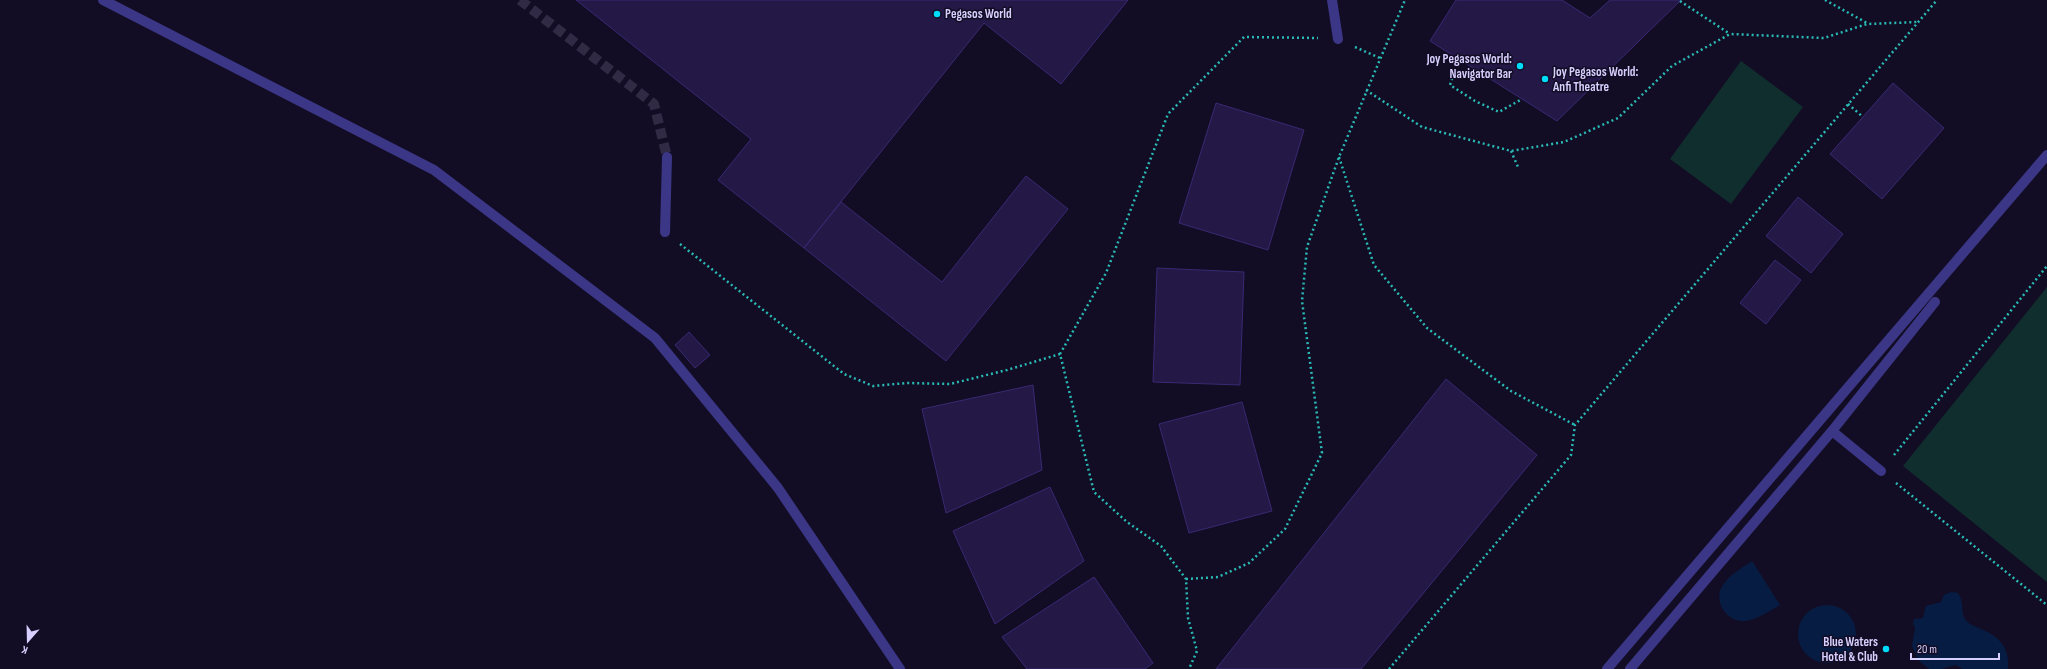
<svg xmlns="http://www.w3.org/2000/svg" width="2047" height="669" viewBox="0 0 2047 669" font-family="'Sofia Sans Condensed',sans-serif">
<rect width="100%" height="100%" fill="#120d24"/>
<path fill="#102e2e" d="M1741 61 1803 107 1731 204 1670 159Z
M2047 287V582L1903 466Z"/>
<path fill="#071c43" d="M1752 561 1780 605C1770 611 1757 619 1746 621 1727 623 1712 601 1723 585 1729 575 1742 568 1752 561Z
M1951 592 1958 593C1965 603 1960 611 1965 619 1969 625 1975 626 1981 629 1999 636 2010 648 2008 669H1963L1955 665 1942 669H1929L1918 660 1912 646 1915 628 1913 623 1914 619 1923 618 1926 606 1941 602 1944 595Z
M1798 634a29 29 0 1 1 58 0a29 29 0 1 1-58 0Z"/>
<path fill="#231846" stroke="#3a2973" d="M576 0H1128L1061 84 984 23 804 248 718 180 751 139Z
M1456 0H1562L1590 18 1610 0H1681L1557 121 1430 41Z
M1893 83 1944 128 1882 199 1830 154Z
M1216 103 1304 130 1268 250 1179 223Z
M1026 176 1068 209 946 361 804 248 841 202 942 282Z
M1798 197 1843 234 1811 273 1766 236Z
M1775 260 1801 280 1766 324 1740 303Z
M1157 268 1244 272 1240 385 1153 382Z
M689 332 710 355 695 368 675 345Z
M1446 379 1537 455 1361 669H1216Z
M1033 385 1042 470 946 513 922 409Z
M1242 402 1272 511 1189 533 1159 424Z
M1050 487 1084 561 995 624 953 531Z
M1094 577 1153 663 1145 669H1027L1002 637Z"/>
<g fill="none" stroke-linecap="round" stroke-linejoin="round">
<path stroke="#302a45" stroke-width="10" stroke-dasharray="10 5" stroke-linecap="butt" d="M520 0 654 104 667 157"/>
<path stroke="#29bab5" stroke-width="2.5" stroke-dasharray="2 3" stroke-linecap="butt" d="M1825 0 1867 23
M1680 1 1730 34
M1355 47 1380 58
M1458 59 1450 85 1475 101 1499 112 1522 99
M1366 90 1422 127 1511 151 1564 142 1618 118 1672 66 1730 34 1824 38 1867 24 1917 22
M1848 104 1863 117
M1511 151 1518 167
M1339 157 1374 265 1427 328 1511 391 1575 425
M680 244 844 374 873 386 907 383 950 384 1007 370 1060 354 1094 492 1127 522 1161 546 1186 579 1188 618 1197 651 1189 669
M1060 354 1106 273 1168 114 1244 37 1318 38
M1894 455 2047 266
M1896 483 2047 605
M1186 579 1218 577 1249 563 1285 529 1322 453 1302 301 1307 247 1339 157 1405 0
M1389 669 1571 455 1575 425 1937 0"/>
<path stroke="#3b3685" stroke-width="10" d="M103 0 434 170 655 338 778 488 900 669
M1332 0 1338 39
M665 232 667 157
M1881 471 1832 431 1935 302
M1607 669 2047 155
M1630 669 1832 431"/>
</g>
<g fill="#00dcfb" stroke="#120d24" stroke-width="1.5">
<circle cx="937" cy="14" r="4"/>
<circle cx="1520" cy="66" r="4"/>
<circle cx="1545" cy="79" r="4"/>
<circle cx="1886" cy="649" r="4"/>
</g>
<g text-anchor="middle" dominant-baseline="central" stroke-width="3" stroke-linejoin="round" paint-order="stroke">
<g font-size="13" font-weight="bold" fill="#d7d0ff" stroke="#120d24" text-anchor="start">
<text x="945" y="14">Pegasos World</text>
<text x="1512" y="59" text-anchor="end">Joy Pegasos World:<tspan x="1512" dy="15">Navigator Bar</tspan></text>
<text x="1553" y="72">Joy Pegasos World:<tspan x="1553" dy="15">Anfi Theatre</tspan></text>
<text x="1878" y="642" text-anchor="end">Blue Waters<tspan x="1878" dy="15">Hotel &amp; Club</tspan></text>
</g>
</g>
<g transform="translate(28 641) rotate(200)" stroke="#120d24" stroke-width="3" paint-order="stroke">
<path d="M0-3L7 15L0 10L-7 15Z" fill="#d7d0ff"/>
<text y="-6" font-size="11" font-weight="bold" text-anchor="middle" fill="#d7d0ff">K</text>
</g>
<path d="M1911 653v6h88v-6" fill="none" stroke="#d7d0ff" stroke-width="2"/>
<text x="1917" y="653" font-size="12" fill="#d7d0ff" stroke="#120d24" stroke-width="3" paint-order="stroke">20 m</text>
</svg>
